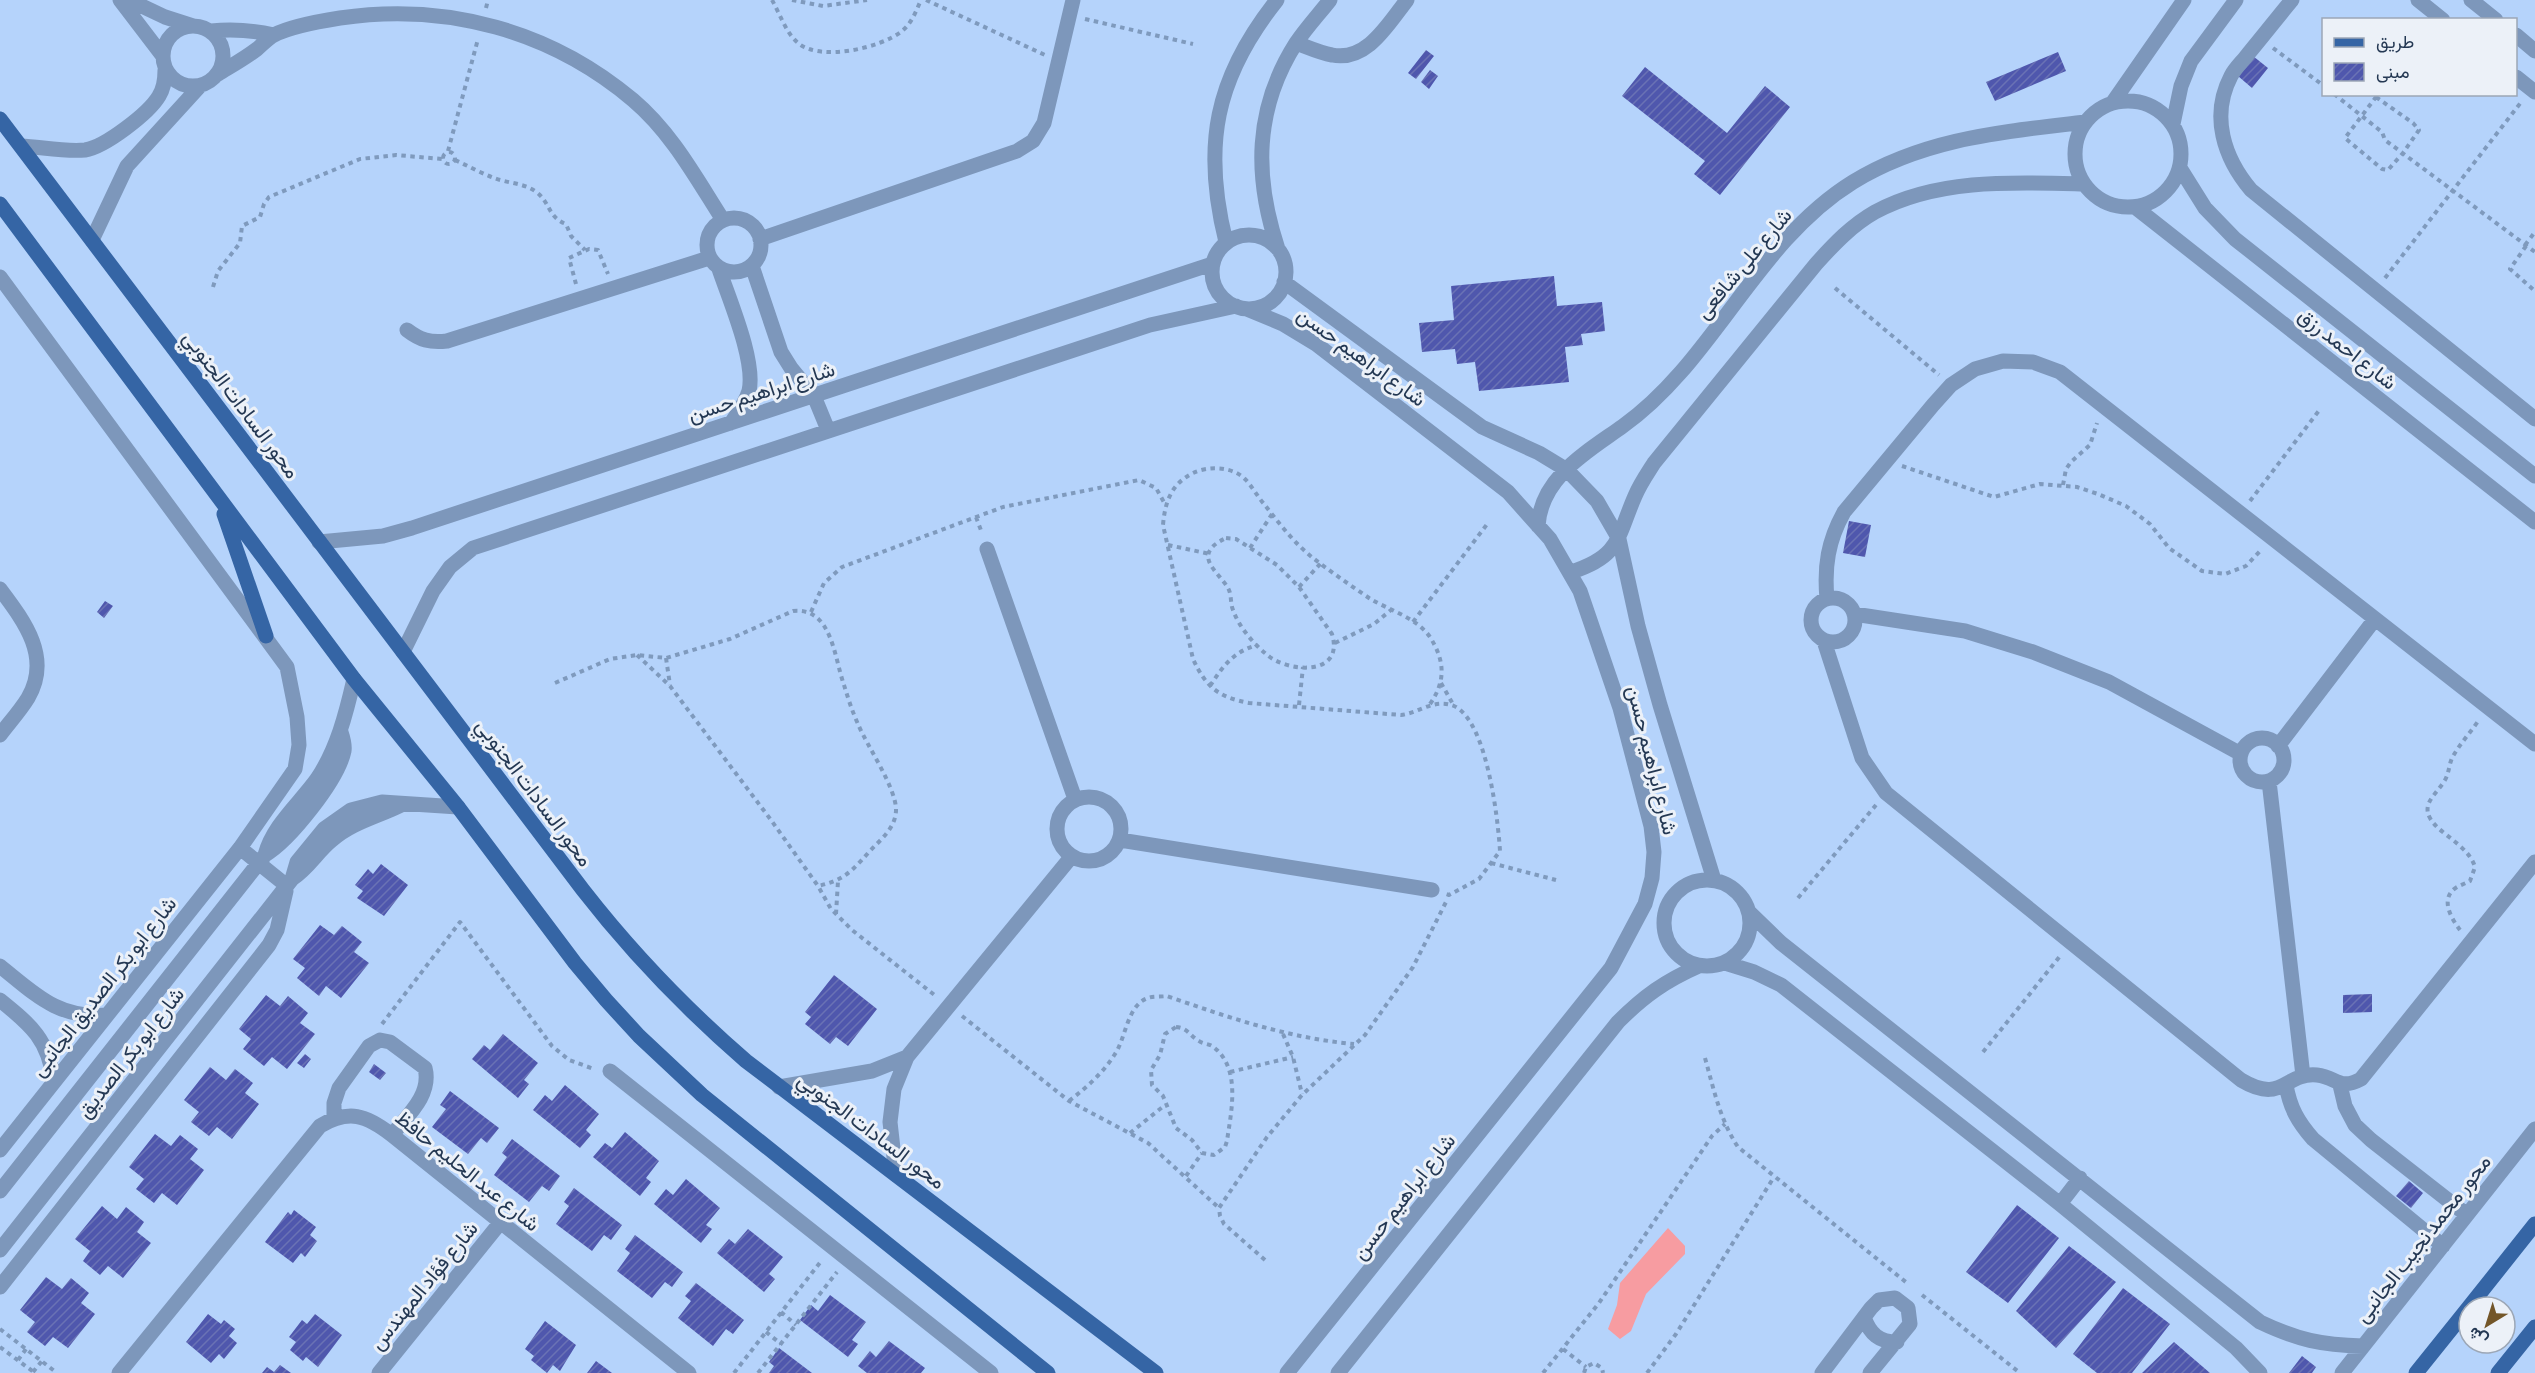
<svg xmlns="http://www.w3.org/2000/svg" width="2535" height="1373" viewBox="0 0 2535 1373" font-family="'Asap Condensed',Vazirmatn,sans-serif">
<defs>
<pattern id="building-hatch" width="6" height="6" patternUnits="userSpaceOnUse" patternTransform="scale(1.5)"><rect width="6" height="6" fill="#4f57ad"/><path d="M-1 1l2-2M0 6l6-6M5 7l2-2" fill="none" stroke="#6a72b4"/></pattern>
</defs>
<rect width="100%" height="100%" fill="#b5d3fb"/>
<path fill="#f79ca1" d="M1668 1228 1685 1246V1254L1646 1294 1631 1331 1620 1339 1608 1329 1617 1305 1620 1283Z"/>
<path fill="url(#building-hatch)" d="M1426 50 1434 56 1416 79 1408 73Z
M2058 52 2066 71 1995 101 1986 82Z
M2253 56 2268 68 2252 88 2238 76Z
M1645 67 1727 133 1765 86 1790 107 1720 195 1694 174 1705 161 1622 96Z
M1430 70 1438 76 1429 89 1421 82Z
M1554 276 1557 306 1602 302 1605 331 1581 334 1583 345 1565 347 1569 382 1479 391 1475 362 1457 364 1455 349 1422 352 1419 323 1454 320 1451 286Z
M1849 521 1871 525 1865 557 1843 553Z
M105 601 113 606 104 618 97 612Z
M381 864 408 885 384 916 357 898 363 891 355 885 368 869 373 874Z
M320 925 334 935 342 926 362 942 354 952 369 963 341 998 326 986 319 996 297 978 305 968 293 959Z
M834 975 877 1009 848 1046 836 1037 830 1044 805 1024 811 1017 805 1012Z
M2372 994V1012L2343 1013V995Z
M266 995 280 1006 288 996 308 1013 300 1023 315 1034 287 1069 272 1057 264 1066 243 1049 251 1039 239 1029Z
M503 1034 538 1063 524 1080 529 1084 518 1098 472 1059 484 1045 490 1050Z
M305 1054 311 1059 304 1068 297 1063Z
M374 1064 386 1073 380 1080 369 1072Z
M210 1067 226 1080 235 1069 253 1083 245 1093 259 1104 232 1139 217 1127 209 1136 191 1122 199 1112 184 1100Z
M565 1085 599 1114 586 1130 591 1135 580 1148 533 1110 545 1095 552 1101Z
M450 1091 499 1128 487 1143 481 1138 468 1154 432 1127 446 1109 440 1105Z
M625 1132 659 1161 646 1178 651 1182 640 1196 593 1157 605 1143 612 1148Z
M155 1134 171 1146 180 1135 198 1149 190 1159 204 1170 177 1205 162 1193 154 1203 136 1189 144 1179 129 1167Z
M512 1139 560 1176 549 1191 542 1186 529 1202 494 1175 507 1157 502 1153Z
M686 1179 720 1208 706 1225 712 1229 701 1243 654 1204 666 1189 673 1195Z
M2409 1181 2423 1193 2411 1208 2396 1196Z
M574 1188 622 1225 611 1240 604 1235 592 1251 556 1224 569 1206 564 1202Z
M2017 1205 2059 1238 2008 1303 1966 1272Z
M102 1206 117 1219 126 1207 144 1222 137 1232 151 1243 123 1278 108 1266 100 1275 83 1261 90 1251 75 1239Z
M294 1210 316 1227 310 1235 317 1241 305 1257 301 1253 293 1263 265 1242 288 1212 291 1215Z
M748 1229 783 1257 769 1274 775 1279 764 1292 717 1253 729 1239 735 1244Z
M635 1235 683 1272 672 1287 665 1282 652 1298 617 1271 630 1253 625 1249Z
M2069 1246 2116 1282 2056 1348 2016 1311Z
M46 1277 62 1289 71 1278 89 1293 81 1303 95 1314 68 1348 53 1337 45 1346 27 1332 35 1322 20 1310Z
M696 1283 744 1320 733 1334 726 1329 713 1346 678 1318 691 1301 685 1296Z
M2123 1288 2170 1324 2132 1373H2097L2073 1354Z
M830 1295 866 1322 852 1340 858 1344 848 1357 800 1320 811 1305 818 1311Z
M208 1314 221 1324 224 1320 235 1329 229 1336 237 1343 224 1359 219 1354 211 1363 186 1342Z
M315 1314 342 1335 318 1367 306 1357 303 1361 290 1350 296 1342 289 1337 302 1320 307 1324Z
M545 1321 576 1345 560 1371 553 1365 547 1373 531 1360 534 1356 525 1349Z
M889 1341 925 1368 921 1373H867L858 1366 870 1351 876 1357Z
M2174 1342 2210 1373H2142Z
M779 1348 812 1373H769L774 1366 769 1362Z
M2302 1356 2316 1367 2312 1373H2289Z
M596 1361 612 1373H587Z
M280 1365 291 1373H262L267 1367 274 1372Z"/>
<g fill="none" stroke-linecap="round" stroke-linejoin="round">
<path stroke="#7f9abd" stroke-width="4" stroke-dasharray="4.5 4.5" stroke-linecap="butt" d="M772 0C780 14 786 33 798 43 820 62 881 48 902 31 912 23 916 11 921 0
M792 0 823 6 867 0
M926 0 1045 55
M486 8 488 0
M1085 19 1193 44
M2273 48 2324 86
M2334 94 2382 132 2385 140 2535 252
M2376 97 2413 123 2419 130 2403 153 2388 170 2382 169 2345 138Z
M448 151 478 39
M443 158a6 6 0 1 1 12 0a6 6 0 1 1-12 0Z
M455 160C468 166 481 173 494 178 507 183 523 183 535 191 551 202 547 217 566 224L571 236 585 250
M2525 245 2535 232
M2526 246 2510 269 2535 291
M2385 278 2522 101
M576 284 569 258 589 249 598 250 608 274
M213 287 218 271 240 243 242 226 260 217 264 204 269 197 360 159 396 155 442 159
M1835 288 1939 375
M1902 466 1994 497 2040 484 2077 487 2098 494 2126 506 2150 524 2169 548 2202 571 2225 574 2246 566 2261 550
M2063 485 2066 469 2071 462 2090 445 2097 423
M2250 501 2321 408
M976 517 982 533
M1226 538 1236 539 1277 565 1299 587 1332 634C1345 677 1287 673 1266 654 1253 643 1239 627 1233 610 1230 603 1232 595 1228 588 1218 571 1190 555 1226 538Z
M1168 545 1210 554
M1250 548 1272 514
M1299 587 1321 563
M811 612 824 583 842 567 1003 507 1139 480 1156 488 1165 504
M1413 622 1488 523
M1335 643 1374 624 1391 610
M637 655 670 686 771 820 818 886 831 909 852 930 937 997
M666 658 670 685
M555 683 610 659 637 655 666 658 730 639 793 611C832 607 834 657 844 685 848 698 852 711 858 724 867 746 897 789 896 811 895 829 880 840 869 852 851 872 844 880 818 886
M1441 683 1454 706
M1210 686C1223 666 1233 652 1257 645
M1430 704C1446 681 1445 661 1430 637 1416 617 1388 610 1369 598 1350 585 1331 572 1313 558 1295 544 1278 522 1264 504 1257 496 1252 486 1245 479 1232 466 1208 466 1193 473 1171 484 1165 502 1163 525L1193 659C1206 687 1218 697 1249 703L1401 715C1419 713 1434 698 1454 706 1487 721 1498 819 1500 851L1479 879 1449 895 1446 894
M1299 705 1303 667
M1491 863 1556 880
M1798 898 1876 805
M836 914 838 881
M2460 930C2451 918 2439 898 2457 887 2461 885 2466 883 2470 881L2475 867C2470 850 2450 839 2437 827 2416 806 2435 797 2445 780 2449 773 2449 765 2452 758 2459 745 2470 733 2479 720
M962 1016 1069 1101 1148 1143 1219 1208
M382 1024 460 922 552 1046 569 1060 594 1069
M1176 1027C1188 1028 1190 1036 1199 1041 1203 1044 1209 1044 1212 1046 1242 1067 1231 1112 1227 1141L1225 1147 1214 1155 1202 1153 1192 1140 1176 1128 1163 1096 1152 1085 1151 1070 1160 1055 1165 1034Z
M1283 1034 1293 1057 1302 1094
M1983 1052 2061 955
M1705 1058C1714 1090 1720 1120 1738 1147L1907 1283
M1230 1072 1293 1057
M1069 1101C1087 1087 1103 1073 1115 1054 1126 1038 1127 1005 1148 998 1153 996 1161 997 1167 996 1230 1018 1288 1038 1354 1044
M1130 1133 1165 1105
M1186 1176 1202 1153
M1265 1260 1224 1224 1220 1216 1219 1208 1267 1137 1302 1095 1365 1035 1413 967 1446 902
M1922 1295 2020 1373
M781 1312 796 1325
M0 1329 57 1373
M766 1332 781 1344
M0 1347 35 1373
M1563 1349 1586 1367
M18 1360 26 1349
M33 1372 42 1361
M734 1373 822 1260
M758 1373 837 1272
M1543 1373 1599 1303 1712 1136 1725 1124
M1584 1373 1586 1367 1594 1363 1602 1368 1603 1373
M1647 1373 1676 1334 1774 1177"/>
<path stroke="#7d97bb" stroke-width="15" d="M120 0 162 55
M129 0 165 17 193 26
M2292 0C2277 18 2263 36 2248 54 2243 61 2235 68 2231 76 2210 116 2224 158 2251 190L2535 419
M2418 0 2443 20
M2471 0 2496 20
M163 56a30 30 0 1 1 60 0a30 30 0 1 1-60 0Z
M211 31C233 29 252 30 274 35
M2516 35 2535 51
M1296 43C1307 47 1320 53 1332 55 1367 62 1388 24 1407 0
M218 74C231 66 244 59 257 49 262 45 268 38 274 35 291 26 321 21 340 18 447 2 551 31 633 100 672 133 696 178 723 220
M2516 77 2535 92
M2075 154a53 53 0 1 1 106 0a53 53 0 1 1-106 0Z
M2113 102 2184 0
M2173 124 2181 86 2191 61 2236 0
M21 146C41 147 65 152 85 150 105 147 149 113 159 96 164 88 165 79 165 70
M2180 168 2205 208 2235 239 2535 476
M2135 207 2535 522
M707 245a27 27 0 1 1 54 0a27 27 0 1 1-54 0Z
M1212 272a37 37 0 1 1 74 0a37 37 0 1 1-74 0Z
M760 239 1017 151 1033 141 1044 123 1073 0
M92 240 127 166 199 87
M1226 242C1202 146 1215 78 1277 0
M1278 249C1254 177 1254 109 1296 43 1306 28 1319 14 1330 0
M752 266 781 352 791 368 814 396 828 430
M719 269C729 299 756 361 749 391 745 404 738 413 731 423
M0 277 287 667 297 717 299 745 295 769 240 848 0 1150
M1284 282 1482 427 1539 453 1567 470 1597 501 1619 539 1638 626 1660 705 1714 880
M1247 309 1283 324 1316 344 1508 492 1550 539 1580 591 1620 708 1651 826 1654 852 1652 878 1645 904 1611 968 1287 1373
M407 330C420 340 430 343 447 341L709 258
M1538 526C1541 477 1587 452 1623 426 1714 361 1756 242 1853 182 1925 138 2003 132 2085 122
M319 542 383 536 412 528 1212 264
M987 549 1075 799
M1571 572C1621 556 1617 537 1635 496 1640 484 1647 474 1654 463L1816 264C1834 244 1852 225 1875 212 1937 178 2015 182 2084 184
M0 589C24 621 52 657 28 698 20 711 9 723 0 735
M1811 620a22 22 0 1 1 44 0a22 22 0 1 1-44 0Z
M1827 599C1824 566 1828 541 1844 512L1933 405 1951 385 1975 369 2003 361 2033 362 2060 372 2535 744
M1854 614 1965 631 2033 652 2109 682 2241 754
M1824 641 1862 758 1886 793 2241 1080C2283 1105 2284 1072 2317 1075 2337 1077 2339 1091 2361 1079L2535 862
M403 652 433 591 450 567 473 548 1150 325 1236 306
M2240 760a22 22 0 1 1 44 0a22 22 0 1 1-44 0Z
M2278 746 2375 619
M2269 781 2303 1076
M1057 829a32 32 0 1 1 64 0a32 32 0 1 1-64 0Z
M1120 840 1432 890
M240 848 287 886
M265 855C273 825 299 804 317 779 337 749 346 714 354 679
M292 879 297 862 324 829 351 810 382 802 458 807
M1664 923a43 43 0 1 1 86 0a43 43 0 1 1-86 0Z
M1750 913 1781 943 2260 1322C2298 1340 2321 1345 2363 1346
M1725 963 1754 972 1781 985 2060 1204 2236 1348 2260 1373
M0 966C35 994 58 1019 107 1015
M0 1000C31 1025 49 1040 54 1082
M610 1071 991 1373
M2286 1085C2290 1108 2298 1122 2313 1139L2443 1246
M2340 1085 2345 1106 2355 1125 2371 1140 2467 1215
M779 1087 872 1071 907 1057
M334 1118V1103L339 1088 369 1046 380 1040 390 1042 425 1068C432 1095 407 1116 392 1135
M896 1175 890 1122 894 1089 907 1057 1072 856
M0 1191 265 855C290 840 338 780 344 751 345 745 343 738 341 732
M2060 1204 2080 1178
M0 1250 292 879C309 868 317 852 332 840 352 822 380 816 403 804
M0 1287 269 945 277 930 286 891
M1864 1317C1870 1334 1879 1342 1897 1342
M119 1373 320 1126C349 1109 366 1115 392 1135L689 1373
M379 1373 500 1223
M1338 1373 1618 1022C1644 996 1665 981 1699 966
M1822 1373 1871 1308 1879 1300 1895 1298 1908 1308 1910 1324 1870 1373
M2342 1373 2535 1129"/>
<path stroke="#3565a5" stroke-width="15" d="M0 119 583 890C632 953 686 1009 746 1061L1156 1373
M0 204 354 679 458 807 575 963 606 1000 639 1036 702 1095 1048 1373
M224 514 266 636
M2469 1307 2535 1224
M2416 1373 2469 1307
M2498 1373 2535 1327"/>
</g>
<g text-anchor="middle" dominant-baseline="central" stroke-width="6" stroke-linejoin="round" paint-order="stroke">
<g font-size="21" fill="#243853" stroke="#ecf1f8">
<text transform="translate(1743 263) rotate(-50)">شارع على شافعى</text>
<text transform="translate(2348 348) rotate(38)">شارع احمد رزق</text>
<text transform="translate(1362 356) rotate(36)">شارع ابراهيم حسن</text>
<text transform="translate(761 391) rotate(-18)">شارع ابراهيم حسن</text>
<text transform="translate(242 404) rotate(53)">محور السادات الجنوبي</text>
<text transform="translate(1653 760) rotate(76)">شارع ابراهيم حسن</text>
<text transform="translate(535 792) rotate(53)">محور السادات الجنوبي</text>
<text transform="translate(103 986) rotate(-52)">شارع ابو بكر الصديق الجانبى</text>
<text transform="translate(130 1052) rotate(-52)">شارع ابو بكر الصديق</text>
<text transform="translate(872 1130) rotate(37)">محور السادات الجنوبي</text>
<text transform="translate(468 1170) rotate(39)">شارع عبد الحليم حافظ</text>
<text transform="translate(1403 1196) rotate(-52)">شارع ابراهيم حسن</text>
<text transform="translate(2422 1238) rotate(-52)">محور محمد نجيب الجانبى</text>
<text transform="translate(423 1285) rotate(-51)">شارع فؤاد المهندس</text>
</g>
</g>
<rect x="2322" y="18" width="195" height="78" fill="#ecf1f8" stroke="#9ca7b6" stroke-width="1.5"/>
<rect x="2334" y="38" width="30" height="9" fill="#3565a5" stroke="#9ca7b6" stroke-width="1.5"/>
<text x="2376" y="48" font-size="18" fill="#243853">طريق</text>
<rect x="2334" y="63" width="30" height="18" fill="url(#building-hatch)" stroke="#9ca7b6" stroke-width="1.5"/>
<text x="2376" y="78" font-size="18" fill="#243853">مبنى</text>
<g transform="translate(2487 1325) rotate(218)"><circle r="28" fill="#ecf1f8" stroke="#9ca7b6" stroke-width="1.5"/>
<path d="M0-4.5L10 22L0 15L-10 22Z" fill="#735629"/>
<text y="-9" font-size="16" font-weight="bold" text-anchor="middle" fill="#243853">ش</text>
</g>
</svg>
